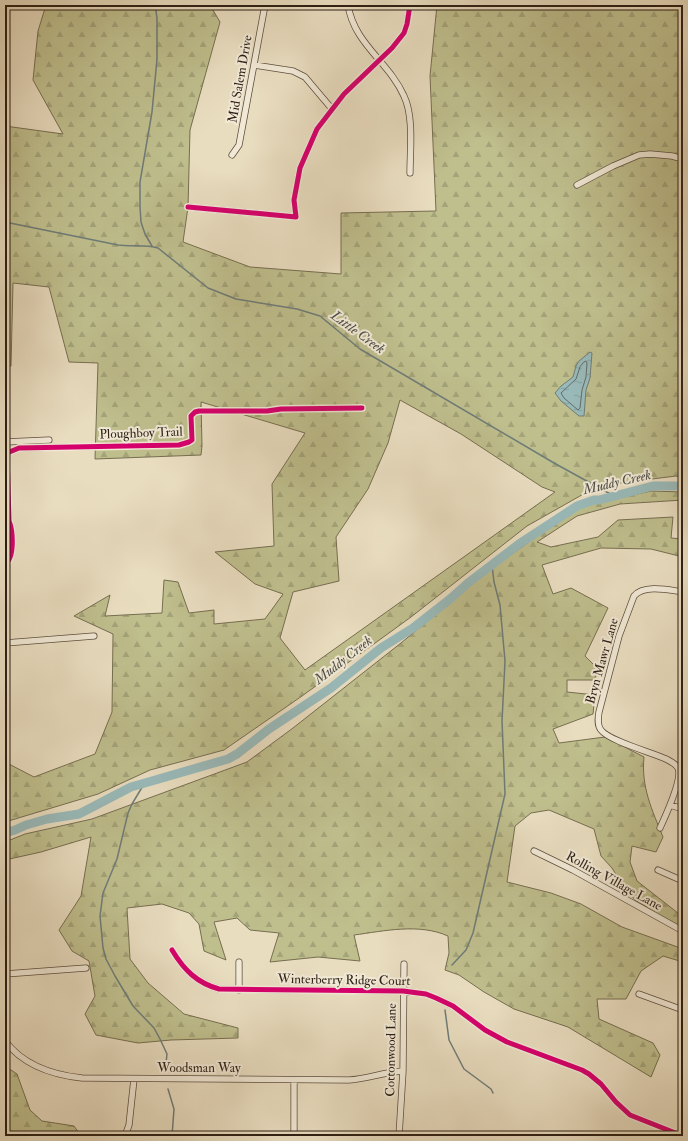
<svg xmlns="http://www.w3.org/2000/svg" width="688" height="1141" viewBox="0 0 688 1141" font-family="'IM FELL Double Pica',serif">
<defs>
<pattern id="forest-firs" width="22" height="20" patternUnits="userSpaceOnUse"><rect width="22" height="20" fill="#bfbe8d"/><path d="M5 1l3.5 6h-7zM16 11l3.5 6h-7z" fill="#a4a379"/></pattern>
<pattern id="water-ripples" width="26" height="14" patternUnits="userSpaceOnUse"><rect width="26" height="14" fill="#99baba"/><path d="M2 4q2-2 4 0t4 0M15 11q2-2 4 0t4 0" fill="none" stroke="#849f9f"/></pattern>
</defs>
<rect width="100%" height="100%" fill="#e9ddc0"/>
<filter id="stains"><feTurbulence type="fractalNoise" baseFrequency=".005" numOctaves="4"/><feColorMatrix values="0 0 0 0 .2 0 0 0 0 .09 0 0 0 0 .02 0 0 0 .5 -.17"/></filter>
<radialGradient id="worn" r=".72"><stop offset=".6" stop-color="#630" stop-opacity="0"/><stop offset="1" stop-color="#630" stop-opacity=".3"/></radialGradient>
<path fill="url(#forest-firs)" stroke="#766e50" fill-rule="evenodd" d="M46 5H210L220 22 190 130 188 207 183 242 250 267 341 274V213L436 211 430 76 437 5H683V478L676 476 620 483 587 492 527 526 411 617 302 696 224 750 150 770 98 794 5 822V762L34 777 95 754 112 712 113 634 74 616 110 595 105 616 162 613 164 580 178 582 189 613 214 610V624L265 619 283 594 255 584 215 552 274 546 272 484 305 433 201 402 202 446 201 455 95 459 98 363 69 362 49 287 13 283 11 366 5 367V126L63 134 33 80 38 31ZM400 400 461 434 542 487 555 492 305 670 280 638 293 592 339 581 336 537 368 489 388 443Z
M651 491 683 492V500L620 504 577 516 537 542 551 547 598 537 618 520 673 517 671 538 683 539V557L651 549 601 548 542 565 553 594 571 588 608 608 585 656 599 670 594 680H567V692L595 695 593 714 553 729 559 743 605 737 644 757C641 787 652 810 663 837L656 852 632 846 630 862 637 881 683 917V927L667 920 635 900 622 884 612 868 601 856 594 829 549 810 531 813 515 826 507 882 551 893 581 904 622 927 683 949V962L663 956 641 971 626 999H597L599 1019 653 1043 660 1055 651 1077 568 1027 514 1009 484 992 459 975 445 970 449 953 448 936C419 923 384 931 354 935L360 961 318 957 270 962 279 933 250 930 237 918 214 922 226 960 204 951 199 924 189 913 162 904 127 908 130 959 148 983 184 1014 238 1028V1038L171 1040 138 1043 96 1035 85 1014 95 996 89 961 72 951 59 930 81 896 91 837 41 852 5 860V842L25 834 92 819 247 762 293 728 401 643 488 571 550 527 582 506Z
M5 1066 17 1074 30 1110 42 1121 74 1126 81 1136H5Z"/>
<path fill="url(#water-ripples)" stroke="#6e7c78" d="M590 352 592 353 590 378 586 390 584 416H579L561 401 555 393 561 386 573 377 576 366 579 361Z"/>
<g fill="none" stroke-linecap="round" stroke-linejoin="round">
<path stroke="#636c67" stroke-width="1" d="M584 362 586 361 587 363 586 377 582 390 580 408 578 410 564 398 561 393 576 379 580 367Z"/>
<path stroke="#6e7c78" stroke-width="1.5" d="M5 222 118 245C131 247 145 244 158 248L208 288 236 299 297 309 320 316 360 349 554 463 614 496
M152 246 145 234 141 222 140 207V182L152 112 157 59V18L155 5
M144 784 132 804 128 813 117 859 103 893 100 916 103 948 106 959 115 976 133 1006 154 1028 160 1039 167 1054 165 1072
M452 965 466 950 473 933 505 794 502 721 505 661 500 605 494 582 492 565
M445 1010 449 1040 464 1069 491 1089 493 1093
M168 1089 174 1109 172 1136"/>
<path stroke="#99baba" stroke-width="9" d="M5 833 15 830 26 825 47 819 79 814 131 787 228 759 237 754 269 729 331 688 381 648 413 628 450 599 468 583 519 544 577 506 594 500H599L653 486H683"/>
<defs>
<path id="street" d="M348 5C354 44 389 62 404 96 414 117 410 150 410 173
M254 65 293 71 305 77 332 109
M232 155 239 145 265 5
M577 185 613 166 639 155 650 154 672 156 683 159
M188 207 296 217 294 200 300 168 317 129 344 94 392 48 404 33 407 24 410 5
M5 442 49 440
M5 564C15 558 13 531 9 521L7 453 19 448 179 445 189 442 192 440 191 416 195 412 199 411H267L281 409 362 408
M5 643 94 636
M670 805 683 809
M660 828C665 817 683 779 678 768 676 764 670 761 666 759 651 752 609 741 601 730 597 725 598 718 599 712L619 636 634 596C644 584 669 590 683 592
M534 851 573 870 683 931
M658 870 683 881
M172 950C184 970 197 983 219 989L403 991 426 994 436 998 453 1006 485 1030 507 1042 582 1070 589 1074 601 1084 616 1102 630 1115 683 1136
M5 974 86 968
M239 990V962
M639 994 683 1010
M5 1041C24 1066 53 1075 82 1078L349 1080C367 1079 384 1072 403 1071
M125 1136 129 1125 134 1079
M294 1136V1080
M399 1136 403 1071 404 964"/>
</defs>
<use href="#street" stroke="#5c4e3f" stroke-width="7"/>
<use href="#street" stroke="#f1e9d6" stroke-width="5.5"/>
<defs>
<path id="cycleway" d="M188 207 296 217 294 200 300 168 317 129 344 94 392 48 404 33 407 24 410 5
M5 564C15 558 13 531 9 521L7 453 19 448 179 445 189 442 192 440 191 416 195 412 199 411H267L281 409 362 408
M172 950C184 970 197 983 219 989L403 991 426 994 436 998 453 1006 485 1030 507 1042 582 1070 589 1074 601 1084 616 1102 630 1115 683 1136"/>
</defs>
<use href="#cycleway" stroke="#f1e9d6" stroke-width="8"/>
<use href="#cycleway" stroke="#d6006c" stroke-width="5"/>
</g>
<g text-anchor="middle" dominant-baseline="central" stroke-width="4" stroke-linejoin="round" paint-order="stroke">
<g font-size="13" fill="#2d1f14" stroke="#f1e9d6">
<text transform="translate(240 79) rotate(-80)">Mid Salem Drive</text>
<text transform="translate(141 433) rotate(-2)">Ploughboy Trail</text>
<text transform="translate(602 661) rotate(-74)">Bryn Mawr Lane</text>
<text transform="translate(614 881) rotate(29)">Rolling Village Lane</text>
<text transform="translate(344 980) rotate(1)">Winterberry Ridge Court</text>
<text transform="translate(391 1050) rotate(-89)">Cottonwood Lane</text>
<text x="199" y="1068">Woodsman Way</text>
</g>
<g font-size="14" font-style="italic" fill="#4d4e46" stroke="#f1e9d6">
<text transform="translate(358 332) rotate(36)">Little Creek</text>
<text transform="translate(617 482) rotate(-13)">Muddy Creek</text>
<text transform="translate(343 660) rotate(-38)">Muddy Creek</text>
</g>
</g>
<rect width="688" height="1141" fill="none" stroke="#e9ddc0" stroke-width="20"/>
<rect x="6" y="6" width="676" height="1129" fill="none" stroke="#2d1f14" stroke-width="2"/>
<rect x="10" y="10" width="668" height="1121" fill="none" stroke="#2d1f14"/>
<rect width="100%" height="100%" filter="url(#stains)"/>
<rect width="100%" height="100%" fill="url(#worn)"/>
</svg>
